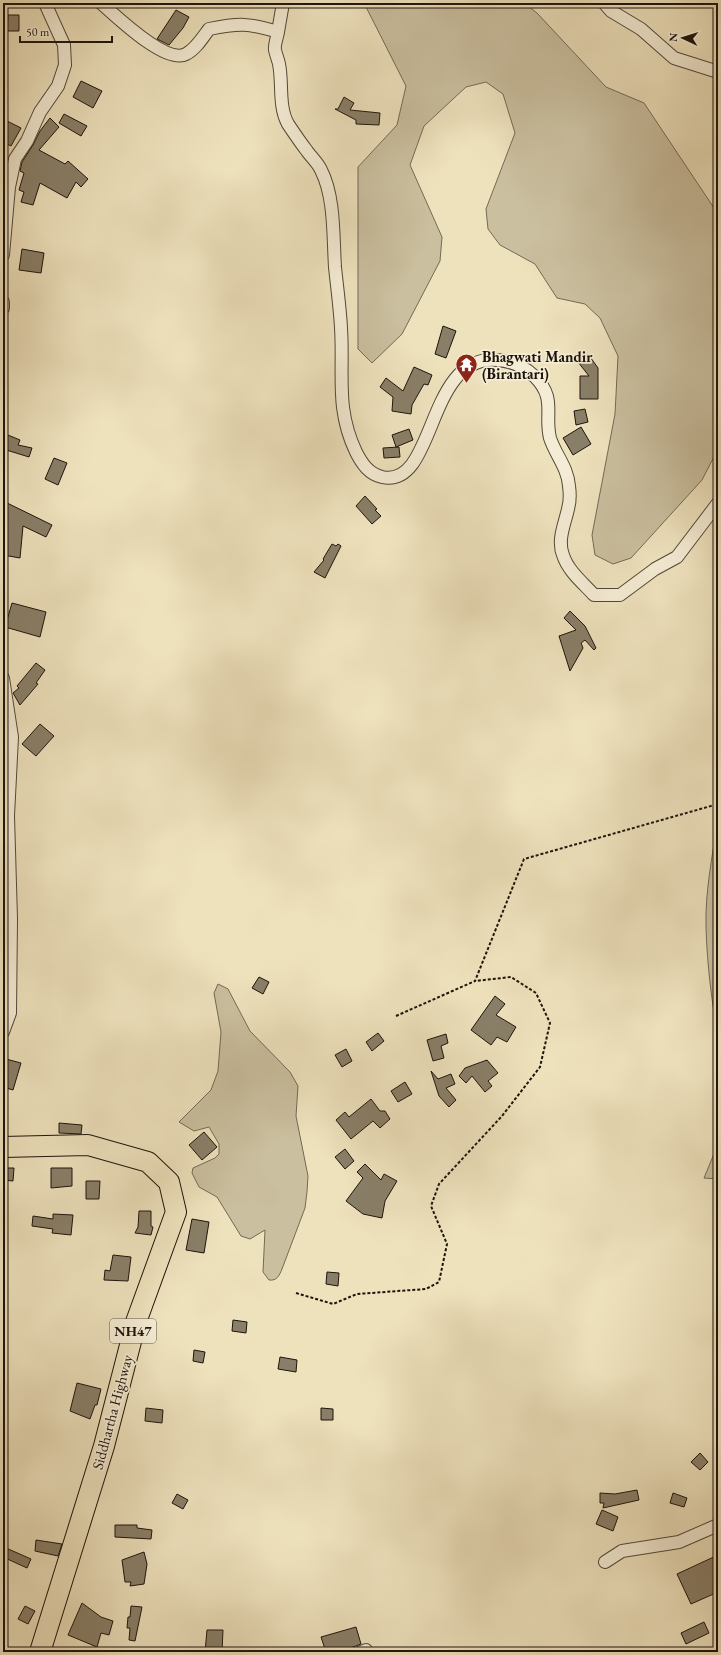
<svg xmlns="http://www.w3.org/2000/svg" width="721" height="1655" viewBox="0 0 721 1655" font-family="'EB Garamond',serif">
<rect width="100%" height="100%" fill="#eee2bd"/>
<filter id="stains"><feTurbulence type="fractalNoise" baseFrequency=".005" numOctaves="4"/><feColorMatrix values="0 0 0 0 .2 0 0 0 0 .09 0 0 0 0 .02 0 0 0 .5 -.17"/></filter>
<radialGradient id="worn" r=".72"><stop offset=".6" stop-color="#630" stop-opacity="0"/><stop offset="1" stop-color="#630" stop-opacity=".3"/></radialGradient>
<path fill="#cabf9f" stroke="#736a56" d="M364 3H524L537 13 606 87 644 103 718 214V449L702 480 631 558 613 564 595 555 592 535 615 414 618 356 600 318 585 304 557 298 535 264 500 245 488 229 486 209 515 133 503 94 486 82 466 87 424 126 410 165 442 237 440 261 402 334 372 363 358 349V167L397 125 406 86Z
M717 825 718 826V1039C712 1002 707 965 706 927 705 893 712 858 717 825Z
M218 984 228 989 250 1031 290 1072 298 1086 296 1116 308 1176 307 1192 305 1208 282 1269C279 1276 277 1281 269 1280L263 1272 265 1230 250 1239 241 1236 217 1197 199 1187 192 1173 193 1168 215 1158 219 1154V1144L209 1127 194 1131 179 1122 211 1090 218 1071 221 1032 214 993Z
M718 1144V1179L704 1178Z"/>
<path fill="#897f68" stroke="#1c140c" d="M176 10 189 17 183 28 169 45 157 39Z
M8 15H19V31H7Z
M81 81 102 91 93 108 73 97Z
M344 97 354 103 350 110 380 113 379 125 356 124V120L335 109H338Z
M64 114 87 126 81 136 59 123Z
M50 118 59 127 39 150 65 164 68 161 88 179 81 187 76 182 67 198 40 183 33 205 21 202 24 192 19 190 24 173 20 171 22 162 33 145 40 131Z
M3 119 21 128 11 146 3 142Z
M22 249 44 253 41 273 19 270Z
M443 326 456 331 446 358 435 354Z
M588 354 598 368V399H580V376H589L578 362Z
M414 367 432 375 428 385 424 384 412 405 411 414 392 411 393 397 380 387 386 378 403 391Z
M585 409 588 422 576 425 574 411Z
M581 427 591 444 573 455 563 438Z
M409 429 413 440 396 447 392 435Z
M3 433 20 440 18 445 32 448 29 457 3 449Z
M399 447 400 457 384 458 383 448Z
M54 458 67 463 58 485 45 479Z
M365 496 377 509 375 510 381 516 372 524 356 506Z
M3 501 52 525 46 537 23 526 20 558 3 555Z
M332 544 336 546 338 544 341 546 325 578 314 572 324 560 323 559Z
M12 603 46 612 40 637 5 627Z
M570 611 585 626 596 648 594 650 585 640 581 643 583 648 570 671 559 636 576 630 564 618Z
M36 663 45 670 36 683 38 684 20 705 13 693 19 688 17 686Z
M40 724 54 736 36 756 22 744Z
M259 977 269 982 263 994 252 988Z
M495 996 505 1004 496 1015 516 1027 507 1042 497 1037 491 1045 471 1030Z
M378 1033 384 1041 372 1051 366 1042Z
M446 1034 448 1043 441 1046 444 1058 433 1061 427 1040Z
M346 1049 352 1061 342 1067 335 1055Z
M6 1059 21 1063 13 1090 3 1087V1069Z
M487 1060 498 1073 488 1081 492 1086 485 1092 472 1076 466 1083 459 1076 465 1068Z
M431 1071 438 1079 451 1074 455 1084 446 1088 456 1100 449 1107 439 1096Z
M405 1082 412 1094 398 1102 391 1091Z
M371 1099 380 1111H385L390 1119 380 1128 373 1121 351 1139 336 1120 345 1112 349 1117Z
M59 1123 82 1125 81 1134 59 1133Z
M204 1132 217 1147 202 1160 189 1145Z
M345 1149 354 1161 345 1169 335 1157Z
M365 1164 381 1180 384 1174 397 1181 385 1201 382 1218 363 1214 346 1201 363 1178 357 1172Z
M3 1168H14L13 1181 3 1180Z
M51 1168H72V1186L51 1188Z
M86 1181H100L99 1199H86Z
M139 1211H151V1226L153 1227 151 1235 135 1233 138 1227Z
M53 1214 73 1215 71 1235 52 1233 53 1229 32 1226 33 1216 53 1219Z
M192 1219 209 1222 204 1253 186 1250Z
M113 1255 131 1257 128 1281 104 1280 105 1270 110 1271Z
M327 1272 339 1273 338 1286 326 1284Z
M233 1320 247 1322 246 1333 232 1331Z
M194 1350 205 1352 203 1363 193 1361Z
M280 1357 297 1360 296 1372 278 1369Z
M77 1383 101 1389 97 1405H95L90 1419 70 1411Z
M146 1408 163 1410 162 1423 145 1421Z
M321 1408 333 1409V1420H321Z
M700 1453 708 1462 700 1470 691 1462Z
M637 1490 639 1500 603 1508 604 1503H600V1493L615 1494Z
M673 1493 687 1498 684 1507 670 1503Z
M177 1494 188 1500 183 1509 172 1503Z
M602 1510 618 1517 613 1531 596 1524Z
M115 1525H137V1528L152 1530 151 1539 115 1537Z
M36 1540 62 1544 58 1556 35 1551Z
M6 1548 31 1559 27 1568 3 1557Z
M144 1552 147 1564 144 1584 130 1586 131 1582H125L122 1560Z
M718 1555V1592L691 1604 677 1574Z
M82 1603 101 1617 113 1621 109 1635 101 1633 97 1647 68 1635Z
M25 1606 35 1611 28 1624 18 1619Z
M131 1606 142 1607 135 1641 129 1640 130 1628H127L128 1617H130Z
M704 1622 709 1633 686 1644 681 1633Z
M356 1627 361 1644 340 1652H326L321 1637Z
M207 1630H223L222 1652H205Z"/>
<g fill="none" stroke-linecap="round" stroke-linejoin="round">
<defs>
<path id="minor" d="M101 3C116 16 166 65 186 54 196 49 203 37 209 29 239 23 249 23 278 32 277 38 274 45 275 50 276 55 278 59 279 64 283 83 278 106 288 124 294 133 300 142 307 151 311 157 318 163 321 170 335 197 333 237 335 267 337 287 340 308 341 328 344 374 335 408 356 452 362 464 369 474 382 477 437 489 425 354 497 360 511 361 524 366 534 376 557 398 544 414 550 438 555 454 568 468 569 486 570 493 570 502 568 509 565 523 557 540 563 555 568 571 583 583 594 595H620L655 569 677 557 718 503
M604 3 611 11 641 29 674 58 715 71H718
M278 32 283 3
M3 255 9 187 15 159 27 141 40 112 58 86 65 65 64 45 45 3
M3 302V308
M3 678 12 737 8 816 11 919 10 1013 3 1032
M605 1562 622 1551 679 1542 718 1525
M361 1652 366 1650"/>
<path id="trunk" d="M3 1147 88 1145 148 1162 169 1182 176 1212 136 1322 104 1446 40 1652"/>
</defs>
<use href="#minor" stroke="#504838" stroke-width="14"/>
<use href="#trunk" stroke="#1c140c" stroke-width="22"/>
<path stroke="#1c140c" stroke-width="2" stroke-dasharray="3 2" stroke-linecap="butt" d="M396 1016 475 981 524 859 718 804
M296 1293 333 1304 357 1294 426 1289 439 1282 447 1244 431 1206 439 1184 502 1116 540 1067 550 1023 536 993 511 977 475 981"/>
<use href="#minor" stroke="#f4ecd4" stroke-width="12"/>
<use href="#trunk" stroke="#eee2bd" stroke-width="20"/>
</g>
<defs>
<symbol id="temple-pin" viewBox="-11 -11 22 30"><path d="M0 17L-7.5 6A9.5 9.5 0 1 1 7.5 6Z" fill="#8f2418" stroke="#f4ecd4"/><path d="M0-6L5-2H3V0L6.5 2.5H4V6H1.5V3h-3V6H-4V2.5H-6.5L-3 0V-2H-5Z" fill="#fff"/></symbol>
</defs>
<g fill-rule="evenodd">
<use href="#temple-pin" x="454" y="352" width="25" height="34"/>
</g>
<g text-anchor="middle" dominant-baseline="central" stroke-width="3.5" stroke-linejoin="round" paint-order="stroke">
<rect fill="#f4ecd4" stroke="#5d5548" stroke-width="1" x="110" y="1319" width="46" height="24" rx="3"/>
<g font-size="14" font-weight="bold" fill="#1c140c">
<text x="133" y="1331">NH47</text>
</g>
<g font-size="15" font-weight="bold" fill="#1c140c" stroke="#f4ecd4" text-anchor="start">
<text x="482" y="356">Bhagwati Mandir<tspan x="482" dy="17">(Birantari)</tspan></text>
</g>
<g font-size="15" fill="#1c140c" stroke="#f4ecd4">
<text transform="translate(112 1412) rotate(-75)">Siddhartha Highway</text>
</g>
</g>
<rect width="721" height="1655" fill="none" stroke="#eee2bd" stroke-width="16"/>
<rect x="4" y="4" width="713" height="1647" fill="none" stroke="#1c140c" stroke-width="2"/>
<rect x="8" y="8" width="705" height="1639" fill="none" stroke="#1c140c"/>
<g transform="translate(683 38) rotate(274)" stroke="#f4ecd4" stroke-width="3" paint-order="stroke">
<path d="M0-3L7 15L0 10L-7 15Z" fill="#1c140c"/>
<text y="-6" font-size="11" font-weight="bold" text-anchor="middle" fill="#1c140c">N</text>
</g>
<path d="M20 36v6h92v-6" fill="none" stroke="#1c140c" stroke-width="2"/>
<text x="26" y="36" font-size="12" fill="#1c140c" stroke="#f4ecd4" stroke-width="3" paint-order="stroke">50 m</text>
<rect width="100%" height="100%" filter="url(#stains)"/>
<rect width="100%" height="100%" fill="url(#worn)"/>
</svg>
